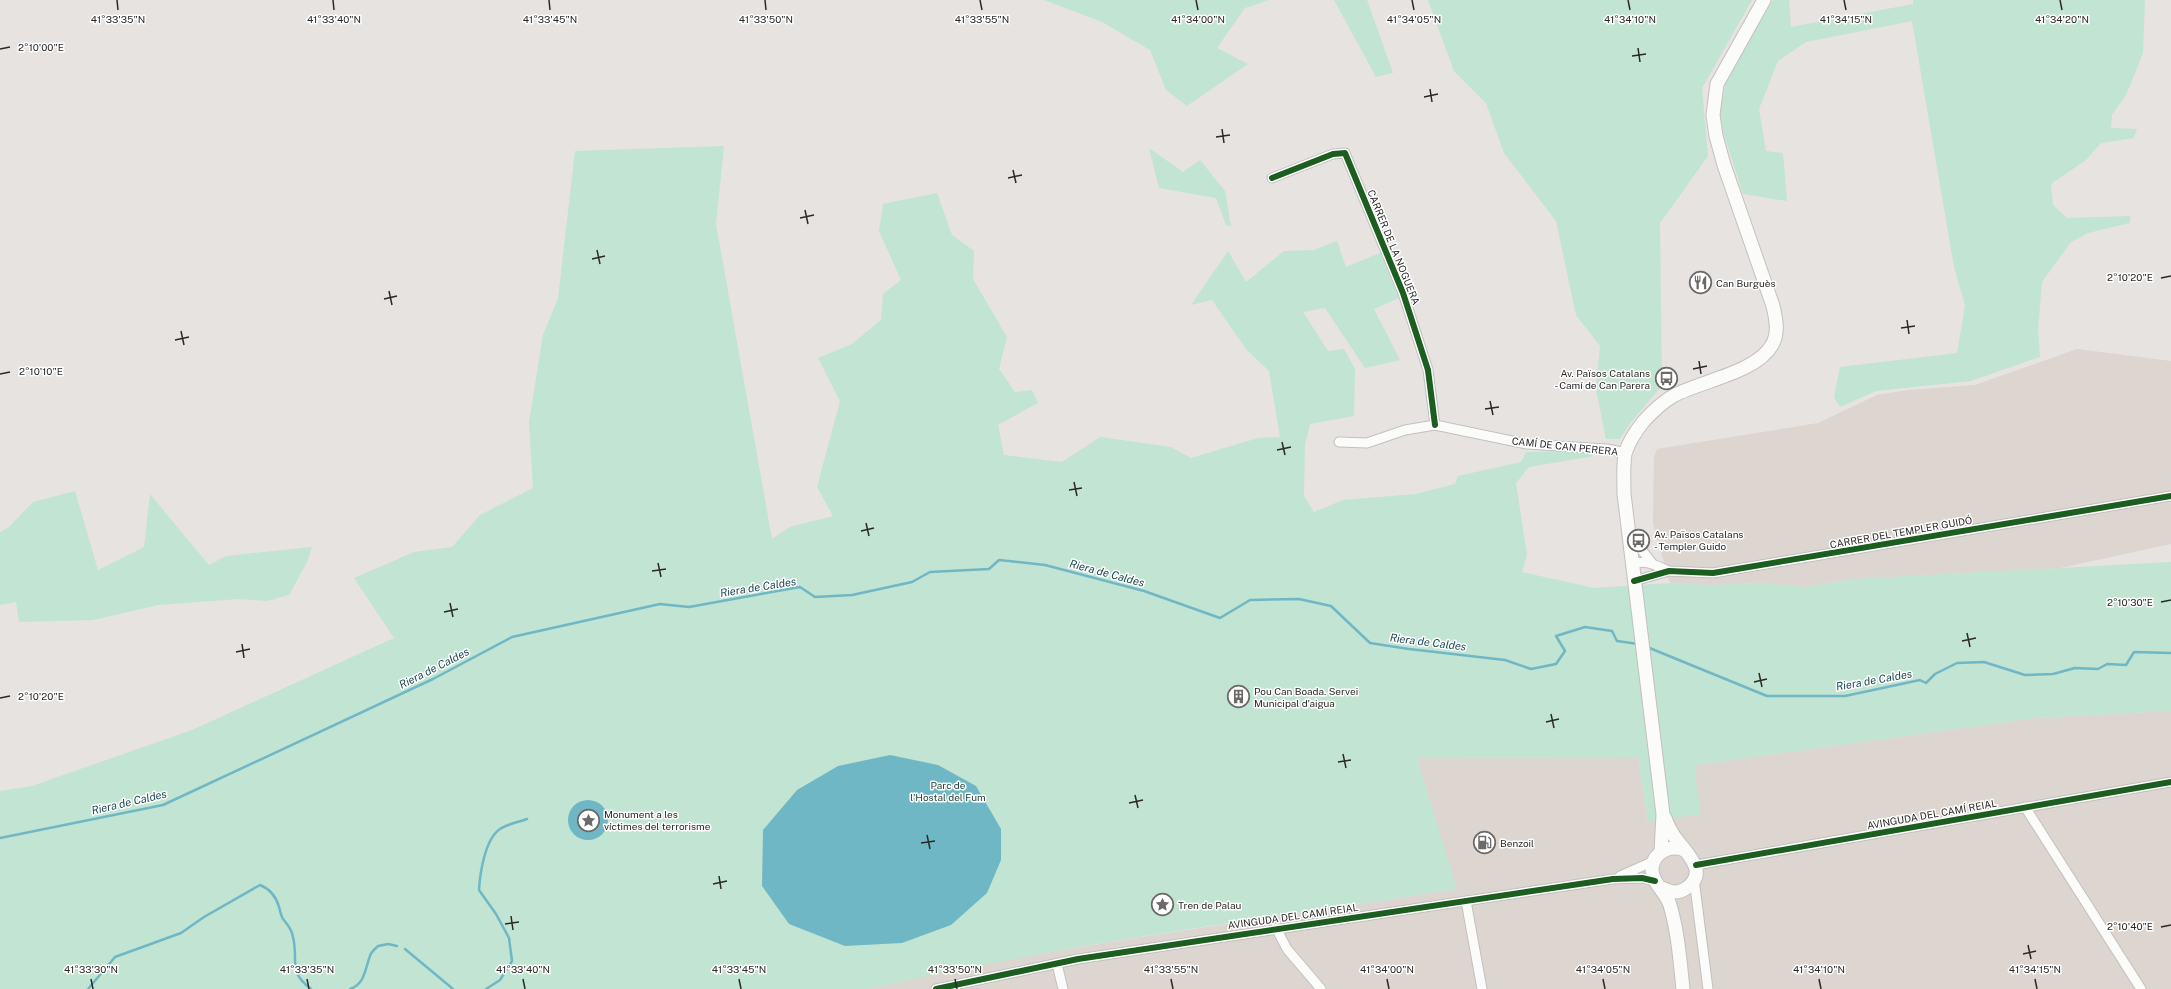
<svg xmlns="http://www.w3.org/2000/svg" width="2171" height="989" viewBox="0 0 2171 989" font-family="'Public Sans',sans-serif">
<rect width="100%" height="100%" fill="#e6e3e1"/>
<path fill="#dcd5d0" d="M2077 349 2171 361V544L2060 568 1853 579 1806 587 1759 583 1711 585 1670 583 1653 524 1654 457 1657 449 1818 423 1877 395 1908 390 1975 385Z
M2171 711V989H870L963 967 1135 938 1456 889 1417 758 1638 757 1648 822 1694 765 2035 718Z"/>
<path fill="#c2e4d2" d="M1044 0H1269L1245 8 1217 48 1248 64 1187 106 1166 90 1150 50 1102 22Z
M1334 0H1367L1393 73 1376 77Z
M1428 0H1752L1702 88 1708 156 1660 223 1662 386 1631 422 1620 439H1606L1596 389 1600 346 1576 315 1556 221 1504 153 1486 103 1454 71Z
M1773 0H1789L1791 27 1913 4V0H2145L2143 53 2126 95 2112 115 2111 128 2137 129 2134 138 2101 143 2086 160 2051 184 2053 205 2067 218 2130 216V223L2088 233 2071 242 2042 282 2038 329 2040 357 1971 381 1876 391 1840 407 1834 397 1840 367 1957 353 1965 305 1954 267 1912 21 1806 42 1778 61 1759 109 1766 151 1783 153 1787 201 1743 194 1718 116 1727 79Z
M724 146 716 224 772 539 790 527 833 516 817 487 840 401 818 358 852 344 881 320 883 294 901 280 879 231 883 204 937 193 952 235 974 251 973 279 1007 337 999 369 1015 392 1032 390 1038 403 998 425 1004 455 1062 462 1100 437 1171 447 1191 458 1258 438 1280 437 1269 371 1246 349 1212 300 1191 305 1228 251 1246 282 1284 251 1314 250 1337 241 1346 267 1380 253 1399 298 1374 309 1400 360 1365 368 1325 308 1303 312 1328 351 1344 349 1355 369 1354 416 1310 424 1305 445 1304 496 1314 512 1343 500 1416 494 1455 484 1458 476 1521 462 1526 452 1578 451 1594 456 1529 467 1516 483 1527 555 1522 572 1594 588 1670 583 1711 585 1760 583 1806 587 1853 579 2171 562V711L2035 718 1694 765 1701 814 1648 822 1638 757 1417 758 1457 889C1261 919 1063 944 870 989H0V791L32 786 192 730 394 638 354 578 414 552 452 547 480 515 533 488 529 422 543 335 558 298 575 151Z
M1149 148 1183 172 1200 160 1225 191 1231 226 1226 225 1216 198 1159 188Z
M75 491 98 570 144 547 150 494 209 565 226 556 312 547 307 562 289 595 267 601 239 599 158 605 93 620 19 622 16 602 0 605V532L9 527 33 502Z"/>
<path fill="#70b7c6" d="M890 755 938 765 976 786 1001 829V860L987 893 951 925 902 943 845 946 789 924 762 886 763 830 797 790 838 766Z
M568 820a20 20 0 1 1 40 0a20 20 0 1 1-40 0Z"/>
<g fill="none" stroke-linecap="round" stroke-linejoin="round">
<path stroke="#70b7c6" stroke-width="2.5" d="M1647 647 1767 696H1845L1920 680 1926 683 1935 674 1957 663 1984 662 2025 675 2053 674 2075 668 2098 669 2107 664 2126 665 2134 652 2171 653
M0 838 163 805 433 679 512 637 660 604 689 607 800 587 815 597 852 595 912 582 930 572 989 569 999 560 1045 565 1144 591 1220 618 1250 600 1299 599 1331 606 1370 643 1409 649 1505 660 1531 669 1556 664 1565 651 1556 636 1585 627 1612 631 1617 641 1638 644
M405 949 453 989
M88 989 115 957 181 933 204 917 260 885C270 889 276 896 279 907 280 910 281 916 283 919 287 924 292 929 293 937 299 962 287 971 311 989
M350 989C365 984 365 969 370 956 371 952 375 949 378 946L388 944 397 946
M486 989 500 980 512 961 509 938 496 914 479 890C480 873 485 839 500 829 507 824 519 822 527 819"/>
<defs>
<path id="street" d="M1272 178 1333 154 1345 153 1403 293 1428 370 1435 425
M1339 442 1367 443 1405 430 1435 425 1527 444 1607 449 1626 453
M1629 534 1652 563
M1632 565C1644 558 1657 566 1669 571
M1634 581 1669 571 1713 573 2171 496
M2025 807 2141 989
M1696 865 2171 782
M1620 876 1654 861
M1694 879 1708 989
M1466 901 1482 989
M1276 928 1287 949 1321 989
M1057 964 1063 989
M936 989 1078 959 1613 879 1642 878 1655 881"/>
<path id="secondary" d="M1661 852 1663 814 1624 494C1624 480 1623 467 1625 454 1628 443 1636 431 1643 422 1652 412 1661 403 1673 396 1700 381 1756 373 1772 345 1779 333 1776 319 1773 306L1724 165 1716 136 1713 115 1717 84 1764 0
M1662 888C1670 892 1677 894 1685 889 1710 873 1687 854 1677 840 1671 833 1668 826 1665 818
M1683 989C1680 961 1678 932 1670 905 1666 892 1652 883 1652 870 1652 853 1670 844 1684 850"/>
</defs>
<use href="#street" stroke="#c3c0bf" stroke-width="11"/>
<use href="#secondary" stroke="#c3c0bf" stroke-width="15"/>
<use href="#street" stroke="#fbfbfa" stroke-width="9"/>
<use href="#secondary" stroke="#fbfbfa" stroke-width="13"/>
<defs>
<path id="cycleway" d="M1272 178 1333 154 1345 153 1403 293 1428 370 1435 425
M1634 581 1669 571 1713 573 2171 496
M1696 865 2171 782
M936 989 1078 959 1613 879 1642 878 1655 881"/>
</defs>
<use href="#cycleway" stroke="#fff" stroke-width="8"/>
<use href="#cycleway" stroke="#1b5e20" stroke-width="6"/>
</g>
<path fill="none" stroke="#2b2928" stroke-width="1.5" d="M117 0 118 10M333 0 334 10M549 0 550 10M765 0 766 10M980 0 982 10M1196 0 1198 10M1412 0 1414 10M1628 0 1630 10M1844 0 1846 10M2060 0 2062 10M1638 48 1640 62M0 49 10 47M1632 56 1646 54M1430 89 1432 102M1424 97 1438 94M1222 129 1224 143M1216 137 1230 135M1013 170 1016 183M1008 178 1022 175M805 210 808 224M800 218 814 215M597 250 600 264M592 259 605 256M2161 278 2171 276M389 291 392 305M384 299 397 296M1907 320 1909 334M1901 328 1915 326M181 331 184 345M175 340 189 337M1699 361 1701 374M1693 369 1707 366M0 374 10 372M1490 401 1493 415M1485 409 1499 407M1282 442 1285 455M1277 450 1291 447M1074 482 1077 496M1069 490 1082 488M866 523 869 536M861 531 874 528M658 563 661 577M652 571 666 569M2161 602 2171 600M450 603 453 617M444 612 458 609M1967 633 1970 647M1962 641 1976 638M242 644 244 658M236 652 250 649M1759 673 1762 687M1754 682 1767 679M0 698 10 696M1551 714 1554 728M1546 722 1559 719M1343 754 1346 768M1338 762 1351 760M1135 795 1138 808M1129 803 1143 800M927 835 930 849M921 843 935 841M719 876 721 889M713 884 727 881M511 916 513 930M505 924 519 922M2161 927 2171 925M2028 945 2031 959M2023 954 2036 951M91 979 93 989M307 979 309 989M523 979 525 989M739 979 741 989M955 979 957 989M1171 979 1173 989M1387 979 1389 989M1603 979 1605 989M1819 979 1821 989M2035 979 2037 989"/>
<defs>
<symbol id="restaurant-ring" viewBox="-11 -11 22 22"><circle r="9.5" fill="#fff" stroke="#6c6a69" stroke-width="1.5"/><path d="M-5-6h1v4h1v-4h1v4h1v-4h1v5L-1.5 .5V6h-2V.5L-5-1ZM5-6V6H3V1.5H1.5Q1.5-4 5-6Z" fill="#6c6a69"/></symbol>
<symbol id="bus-ring" viewBox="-11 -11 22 22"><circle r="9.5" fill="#fff" stroke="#6c6a69" stroke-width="1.5"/><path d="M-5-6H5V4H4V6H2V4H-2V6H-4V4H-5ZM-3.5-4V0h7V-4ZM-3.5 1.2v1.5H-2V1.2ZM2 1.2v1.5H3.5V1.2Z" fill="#6c6a69"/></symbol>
<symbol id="building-ring" viewBox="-11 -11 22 22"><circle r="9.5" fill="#fff" stroke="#6c6a69" stroke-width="1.5"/><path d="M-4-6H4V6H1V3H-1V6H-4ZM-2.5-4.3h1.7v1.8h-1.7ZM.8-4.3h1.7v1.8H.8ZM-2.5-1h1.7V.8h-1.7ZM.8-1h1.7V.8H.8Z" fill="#6c6a69"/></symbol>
<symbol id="sight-ring" viewBox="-11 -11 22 22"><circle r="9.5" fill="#fff" stroke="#6c6a69" stroke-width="1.5"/><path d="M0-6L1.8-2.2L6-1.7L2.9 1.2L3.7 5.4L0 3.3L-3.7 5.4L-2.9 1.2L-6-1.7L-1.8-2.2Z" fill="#6c6a69"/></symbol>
<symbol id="fuel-ring" viewBox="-11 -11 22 22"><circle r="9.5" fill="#fff" stroke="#6c6a69" stroke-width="1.5"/><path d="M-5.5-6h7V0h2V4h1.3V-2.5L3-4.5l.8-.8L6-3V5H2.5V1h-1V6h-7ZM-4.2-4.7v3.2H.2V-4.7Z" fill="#6c6a69"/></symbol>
</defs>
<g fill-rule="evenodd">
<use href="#restaurant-ring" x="1688" y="270" width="25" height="25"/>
<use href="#bus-ring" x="1654" y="366" width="25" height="25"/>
<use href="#bus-ring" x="1626" y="528" width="25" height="25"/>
<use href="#building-ring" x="1226" y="684" width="25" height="25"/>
<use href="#sight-ring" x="576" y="808" width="25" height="25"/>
<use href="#fuel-ring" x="1472" y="830" width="25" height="25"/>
<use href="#sight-ring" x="1150" y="892" width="25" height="25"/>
</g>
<g text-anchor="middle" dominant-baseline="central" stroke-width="3" stroke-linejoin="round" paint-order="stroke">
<g font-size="10" fill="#2b2928" stroke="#fff">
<text transform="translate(1394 247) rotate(68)">CARRER DE LA NOGUERA</text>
<text transform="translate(1565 446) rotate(6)">CAMÍ DE CAN PERERA</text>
<text transform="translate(1901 532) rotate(-10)">CARRER DEL TEMPLER GUIDÓ</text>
<text transform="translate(1932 814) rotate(-10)">AVINGUDA DEL CAMÍ REIAL</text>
<text transform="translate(1293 916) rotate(-8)">AVINGUDA DEL CAMÍ REIAL</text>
</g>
<g font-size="10" fill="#2b2928" stroke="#fff" text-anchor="start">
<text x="1716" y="283">Can Burguès</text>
<text x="1650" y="373" text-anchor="end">Av. Països Catalans<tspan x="1650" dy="12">- Camí de Can Parera</tspan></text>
<text x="1654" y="534">Av. Països Catalans<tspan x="1654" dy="12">- Templer Guido</tspan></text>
<text x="1254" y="691">Pou Can Boada. Servei<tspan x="1254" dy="12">Municipal d'aigua</tspan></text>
<text x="604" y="814">Monument a les<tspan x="604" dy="12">víctimes del terrorisme</tspan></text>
<text x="1500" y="843">Benzoil</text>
<text x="1178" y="905">Tren de Palau</text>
</g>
<g font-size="10" fill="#1b3f30" stroke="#fff">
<text x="948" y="785">Parc de<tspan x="948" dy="12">l'Hostal del Fum</tspan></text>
</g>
<g font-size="11" font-style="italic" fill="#1c4953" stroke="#fff">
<text transform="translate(1107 573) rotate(15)">Riera de Caldes</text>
<text transform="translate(758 587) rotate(-9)">Riera de Caldes</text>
<text transform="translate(1428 642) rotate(7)">Riera de Caldes</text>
<text transform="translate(434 668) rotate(-27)">Riera de Caldes</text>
<text transform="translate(1874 680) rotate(-10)">Riera de Caldes</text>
<text transform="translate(129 802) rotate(-13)">Riera de Caldes</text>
</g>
</g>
<g font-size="10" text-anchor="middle" fill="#2b2928" stroke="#fff" stroke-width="3" stroke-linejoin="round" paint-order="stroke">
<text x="118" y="23">41°33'35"N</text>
<text x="334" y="23">41°33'40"N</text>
<text x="550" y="23">41°33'45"N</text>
<text x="766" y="23">41°33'50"N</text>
<text x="982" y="23">41°33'55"N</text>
<text x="1198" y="23">41°34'00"N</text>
<text x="1414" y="23">41°34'05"N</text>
<text x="1630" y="23">41°34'10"N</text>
<text x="1846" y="23">41°34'15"N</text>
<text x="2062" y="23">41°34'20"N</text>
<text x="41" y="51">2°10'00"E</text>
<text x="2130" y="281">2°10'20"E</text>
<text x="41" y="375">2°10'10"E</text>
<text x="2130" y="606">2°10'30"E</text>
<text x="41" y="700">2°10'20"E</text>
<text x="2130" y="930">2°10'40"E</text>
<text x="91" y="973">41°33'30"N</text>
<text x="307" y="973">41°33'35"N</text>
<text x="523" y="973">41°33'40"N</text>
<text x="739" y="973">41°33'45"N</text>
<text x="955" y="973">41°33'50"N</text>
<text x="1171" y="973">41°33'55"N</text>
<text x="1387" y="973">41°34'00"N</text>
<text x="1603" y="973">41°34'05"N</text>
<text x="1819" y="973">41°34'10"N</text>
<text x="2035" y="973">41°34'15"N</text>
</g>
</svg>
